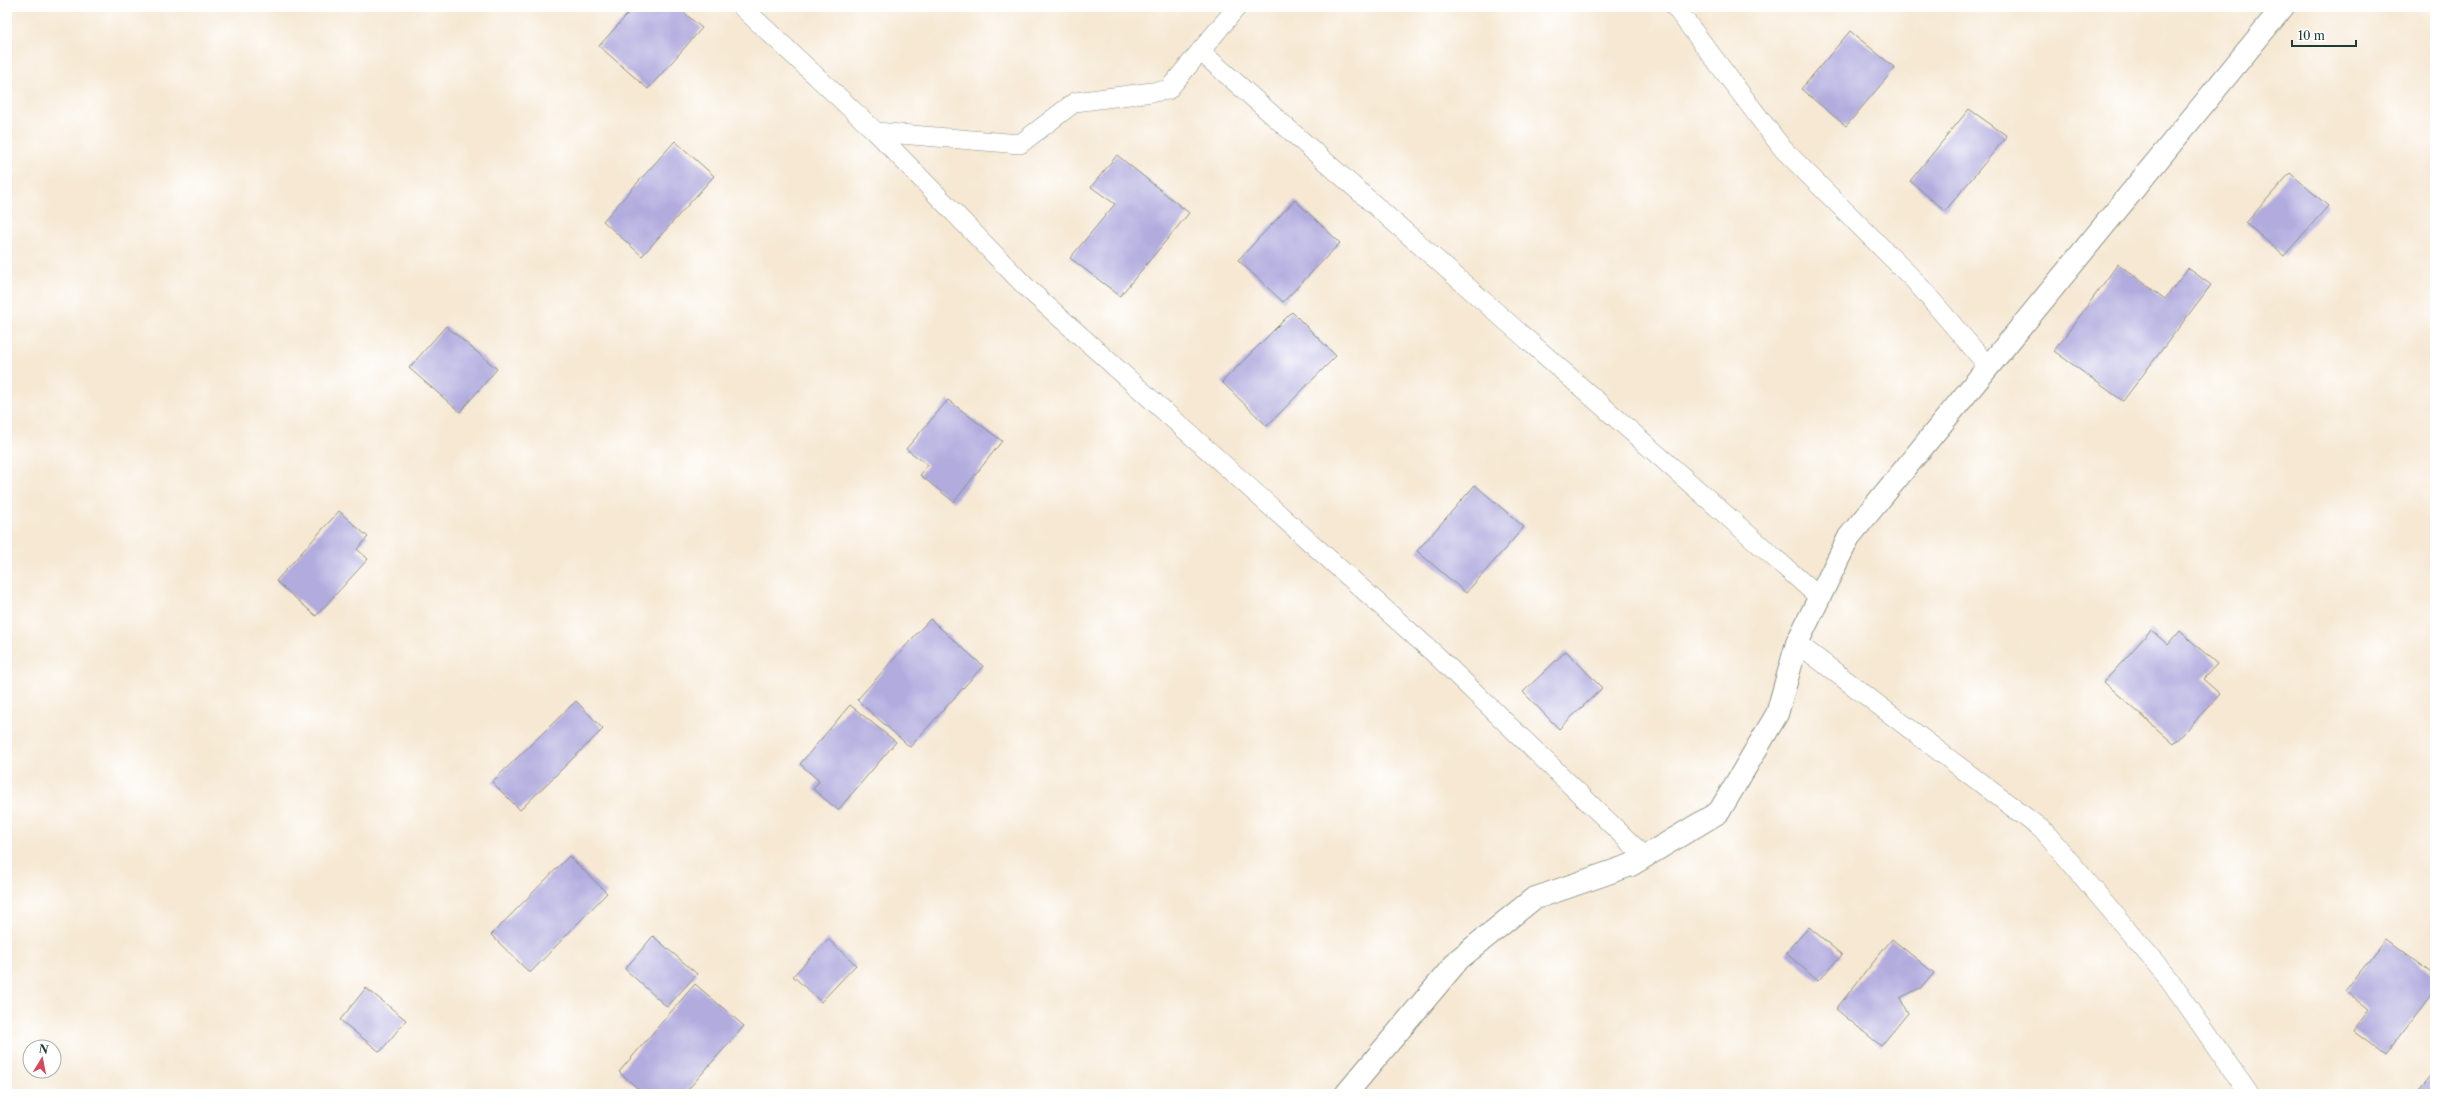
<svg xmlns="http://www.w3.org/2000/svg" width="2442" height="1101" viewBox="0 0 2442 1101" font-family="'Libre Caslon Text',serif">
<rect width="100%" height="100%" fill="#fff"/>
<filter id="ink" filterUnits="userSpaceOnUse"><feTurbulence type="fractalNoise" baseFrequency=".025" numOctaves="2"/><feDisplacementMap in="SourceGraphic" scale="8" xChannelSelector="R" yChannelSelector="G"/><feConvolveMatrix kernelMatrix="1 2 1 2 8 2 1 2 1" color-interpolation-filters="sRGB"/></filter>
<filter id="wash" filterUnits="userSpaceOnUse"><feTurbulence type="fractalNoise" baseFrequency=".012" numOctaves="4" result="noise"/><feDisplacementMap in="SourceGraphic" scale="16" xChannelSelector="R" yChannelSelector="G"/><feGaussianBlur stdDeviation="0.9" result="paint"/><feColorMatrix in="noise" values="0 0 0 0 0 0 0 0 0 0 0 0 0 0 0 0 0 1.4 0 .05"/><feComposite in="paint" operator="in"/></filter>
<g filter="url(#wash)">
<rect width="100%" height="100%" fill="#f6e8d3"/>
<g id="blocks">
<path fill="#b1abde" d="M634 7H677L702 28 648 89 599 46Z
M1850 31 1895 68 1846 126 1801 89Z
M1969 109 2007 136 1945 211 1910 181Z
M675 141 714 176 642 256 603 221Z
M1117 155 1189 213 1120 296 1070 258 1115 204 1091 187Z
M2290 173 2328 206 2284 256 2246 223Z
M1295 200 1340 243 1283 302 1238 260Z
M2118 264 2165 299 2188 268 2211 285 2123 401 2054 351Z
M1292 312 1336 356 1267 426 1222 382Z
M446 326 497 369 460 412 409 368Z
M948 400 1002 441 954 502 920 475 928 465 906 449Z
M1475 485 1524 527 1466 593 1417 551Z
M339 511 368 537 357 549 368 559 316 616 276 581Z
M930 619 983 666 910 747 857 700Z
M2151 630 2168 645 2180 631 2217 664 2203 679 2220 694 2174 744 2104 682Z
M1566 651 1602 688 1559 729 1523 692Z
M576 701 603 729 520 810 492 782Z
M850 705 896 742 838 810 813 789 819 781 800 764Z
M569 856 607 893 530 973 491 935Z
M1809 927 1842 955 1818 981 1786 953Z
M653 936 697 974 667 1007 625 969Z
M828 939 856 965 821 1002 793 976Z
M1892 939 1934 973 1922 987 1900 998 1908 1013 1881 1046 1836 1009Z
M2386 939 2435 976V990L2385 1055 2353 1031 2369 1010 2345 991Z
M695 984 744 1026 684 1094H644L619 1072Z
M366 988 406 1020 380 1052 340 1020Z
M2435 1071V1094H2416Z"/>
</g>
</g>
<g filter="url(#ink)">
<use href="#blocks" fill-opacity="0" stroke="#8a9284" stroke-width="1"/>
<g fill="none" stroke-linecap="round" stroke-linejoin="round">
<defs>
<path id="service" d="M742 7 876 132 1026 287 1437 656 1645 857
M1675 7 1783 149 1915 281 1988 366
M1200 51 1819 597
M876 132 1020 144 1075 102 1168 90 1237 7
M1797 643 2045 832 2169 979 2249 1094"/>
<path id="minor" d="M1346 1094 1459 959 1533 899 1631 865 1719 812 1777 714 1797 643 1849 537 2283 7"/>
</defs>
<use href="#service" stroke="#8a9284" stroke-width="20"/>
<use href="#minor" stroke="#8a9284" stroke-width="24"/>
<use href="#service" stroke="#fff" stroke-width="19"/>
<use href="#minor" stroke="#fff" stroke-width="22"/>
</g>
</g>
<rect width="2442" height="1101" fill="none" stroke="#fff" stroke-width="24"/>
<g transform="translate(42 1059) rotate(10)"><circle r="19" fill="#ffffff" stroke="#a5b1ae"/>
<path d="M0-3L7 15L0 10L-7 15Z" fill="#d1495b"/>
<text y="-6" font-size="11" font-weight="bold" text-anchor="middle" fill="#1f3d34">N</text>
</g>
<path d="M2292 40v6h64v-6" fill="none" stroke="#1f3d34" stroke-width="2"/>
<text x="2298" y="40" font-size="12" fill="#1f3d34" stroke="#ffffff" stroke-width="3" paint-order="stroke">10 m</text>
</svg>
